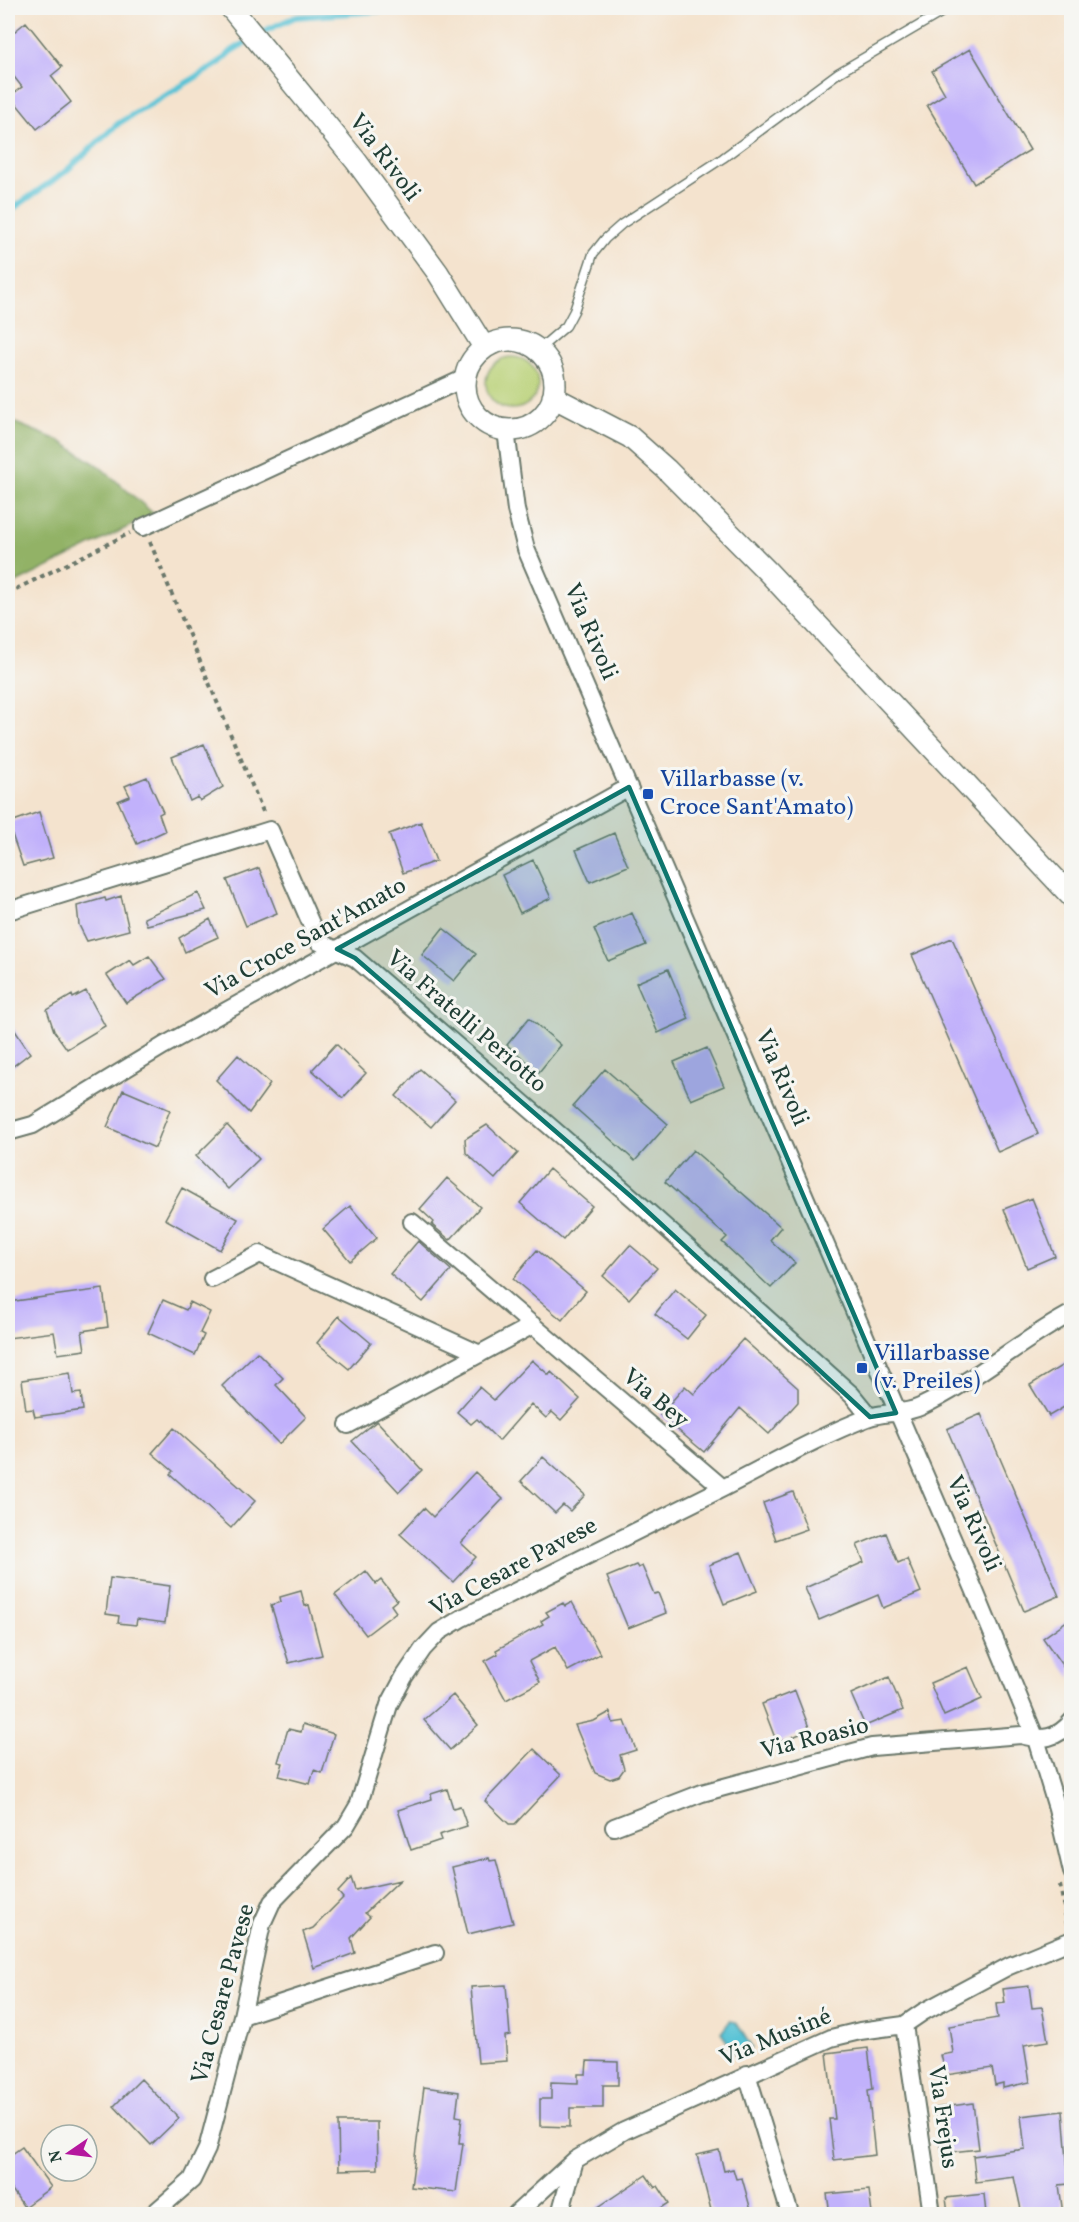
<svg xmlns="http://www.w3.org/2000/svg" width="1079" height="2222" viewBox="0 0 1079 2222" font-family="Vollkorn,serif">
<rect width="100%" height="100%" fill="#f6f6f2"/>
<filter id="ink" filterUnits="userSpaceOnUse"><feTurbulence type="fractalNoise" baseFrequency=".0167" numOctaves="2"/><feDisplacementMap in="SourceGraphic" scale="12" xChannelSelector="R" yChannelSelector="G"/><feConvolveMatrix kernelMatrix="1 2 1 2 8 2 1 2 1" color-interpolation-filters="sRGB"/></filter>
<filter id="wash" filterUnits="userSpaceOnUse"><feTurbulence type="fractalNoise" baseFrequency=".008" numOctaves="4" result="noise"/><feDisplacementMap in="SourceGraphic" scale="24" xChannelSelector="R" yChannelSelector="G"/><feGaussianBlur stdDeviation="1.35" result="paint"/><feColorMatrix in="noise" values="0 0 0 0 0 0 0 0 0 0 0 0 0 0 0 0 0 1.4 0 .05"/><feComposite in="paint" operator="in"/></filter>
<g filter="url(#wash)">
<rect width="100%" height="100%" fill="#f4e3ce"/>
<path fill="#b8d075" stroke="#6c8654" stroke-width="1.5" d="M486 383a26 26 0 1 1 52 0a26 26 0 1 1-52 0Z"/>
<path fill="#92b266" stroke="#58784d" stroke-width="1.5" d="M8 420 60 441 99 466 154 514 10 586 8 584Z"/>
<path fill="#5ac3d5" stroke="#3c8084" stroke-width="1.5" d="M730 2021 736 2022 752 2048 738 2057 721 2033Z"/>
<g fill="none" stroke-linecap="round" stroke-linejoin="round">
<path stroke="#5ac3d5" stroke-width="6" d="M8 212 65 172 119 123 218 64 233 50 267 30 295 17 379 11 382 8"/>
</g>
<g id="blocks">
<path fill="#c1b1fb" d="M26 22 62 67 51 76 71 102 37 129 10 96 22 87 8 69V37Z
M970 49 1030 150 974 184 927 105 945 94 932 71Z
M204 744 223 787 200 801 198 797 190 801 172 757Z
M147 777 163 812 159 814 165 831 137 844 118 801 130 796 125 786Z
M39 812 53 858 23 866 8 823Z
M421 822 436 861 403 873 389 834Z
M614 833 628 866 590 882 576 850Z
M533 860 551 898 520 913 502 875Z
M259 868 277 913 246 926 227 880Z
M198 893 206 910 147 925 144 918Z
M121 896 129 930 87 941 79 925 77 906 105 898 106 901Z
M632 913 646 945 608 961 594 929Z
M210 919 218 937 185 952 179 938Z
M443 928 476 954 454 981 422 955Z
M952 938 1038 1134 998 1152 912 955Z
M149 956 166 979 126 1003 107 975 130 960 134 965Z
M668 969 689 1019 658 1033 636 983Z
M86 991 105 1026 67 1049 54 1031 47 1010 72 995 73 998Z
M529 1018 561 1045 539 1072 507 1045Z
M8 1020 30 1053 8 1070Z
M336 1044 366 1073 343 1098 312 1070Z
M707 1048 724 1086 691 1100 674 1062Z
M238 1055 270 1084 249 1113 216 1080Z
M420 1069 455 1100 431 1127 396 1096Z
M605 1069 668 1124 635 1161 573 1106Z
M123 1090 170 1110 155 1148 107 1127Z
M227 1125 259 1159 228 1189 196 1156Z
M487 1125 518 1153 495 1179 466 1153 465 1139Z
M693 1150 781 1227 770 1240 795 1263 771 1288 722 1242 727 1237 665 1182Z
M549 1169 592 1206 563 1240 520 1203Z
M447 1178 480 1207 450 1240 432 1225 434 1222 420 1209Z
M182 1188 238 1219 220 1250 165 1219Z
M1032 1198 1055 1256 1027 1268 1004 1209Z
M350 1206 377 1238 350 1261 323 1229Z
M418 1241 451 1270 423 1302 390 1274Z
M630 1245 657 1268 629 1299 603 1276Z
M537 1250 586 1291 562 1320 513 1279Z
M103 1289 108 1327 82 1331 85 1350 58 1354 54 1332 8 1338V1302Z
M675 1289 706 1315 687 1339 655 1314Z
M163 1300 186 1310 190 1302 210 1312 200 1333 204 1335 195 1355 148 1333Z
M339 1316 371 1343 349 1369 317 1343Z
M743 1339 798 1388V1402L769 1434 740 1408 704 1452 660 1415 685 1386 694 1394Z
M257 1352 283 1378 276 1385 306 1417 279 1444 222 1386Z
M532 1360 549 1375 551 1372 580 1399 561 1420 552 1412 546 1418 531 1404 499 1441 477 1419 471 1424 457 1412 479 1387 494 1400Z
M1071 1360V1403L1049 1416 1030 1385Z
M70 1373 73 1394 81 1393 83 1410 35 1417 33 1409 26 1410 22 1380Z
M981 1414 1059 1596 1024 1611 947 1429Z
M377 1421 422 1470 399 1492 352 1441Z
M174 1428 255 1501 231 1528 170 1474 173 1471 152 1453Z
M543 1457 585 1495 570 1511 563 1505 555 1513 521 1481Z
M475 1472 503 1499 461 1543 476 1557 453 1582 400 1534 424 1508 433 1517Z
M793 1492 807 1529 776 1540 763 1503Z
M886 1533 898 1563 907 1559 921 1592 883 1608 878 1595 819 1620 805 1588 864 1562 857 1545Z
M741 1552 757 1591 724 1604 709 1565Z
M636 1565 638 1568 642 1566 654 1594 658 1593 666 1613 628 1628 607 1577Z
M366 1571 376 1584 381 1580 397 1600 391 1605 396 1612 366 1635 335 1595Z
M110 1578 170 1586 165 1623 137 1619 136 1625 118 1623 119 1616 106 1614Z
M301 1591 305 1606 309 1605 322 1655 289 1663 271 1605 281 1602 280 1597Z
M572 1602 600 1654 568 1671 555 1647 529 1661 540 1682 506 1700 485 1661 498 1654 496 1650 543 1624 541 1621 549 1616 546 1612 563 1603 565 1606Z
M1071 1618V1678L1043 1638Z
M968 1667 982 1699 944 1716 930 1683Z
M889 1677 903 1710 865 1726 851 1694Z
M795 1691 810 1730 777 1743 762 1704Z
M453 1695 478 1725 450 1750 424 1720Z
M610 1712 613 1723 625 1721 636 1750 620 1755 624 1769 619 1776 610 1779 595 1773 575 1725 594 1721Z
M303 1724 334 1734 322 1773 314 1770 310 1784 279 1776 283 1763 278 1762 288 1729 301 1732Z
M534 1749 561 1775 515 1824H509L485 1801Z
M447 1789 453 1808 460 1806 467 1826 439 1835 441 1840 411 1850 398 1810 432 1799 431 1794Z
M489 1858 490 1861 496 1860 513 1923 468 1934 452 1867Z
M351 1878 355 1890 400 1880 365 1913 370 1917 351 1938 355 1953 314 1968 303 1932 313 1928 343 1898 338 1892Z
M506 1985 510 2035 505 2036 507 2061 478 2063 471 1987Z
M1029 1986 1032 2008 1042 2007 1048 2041 1024 2045 1030 2082 1003 2088V2083L995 2085 992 2068 946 2075 941 2055 953 2053 949 2026 998 2018 996 2004 1005 2003 1003 1989Z
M868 2048 873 2089 868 2090 875 2155 834 2160 829 2119H835L827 2053Z
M587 2061 618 2062V2085H603V2108H570V2127L540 2126V2099H551V2082L578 2083V2074H586Z
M141 2079 179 2118 151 2145 114 2106Z
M424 2087 459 2092 456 2116 462 2117 459 2143H463L456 2192 411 2187Z
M973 2103 979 2149 942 2153 936 2108Z
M1063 2111 1069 2184 1059 2185 1063 2214H1022L1014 2177 976 2182 973 2156 1025 2149 1021 2116Z
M338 2122H377L378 2169 339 2170Z
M22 2147 51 2187 24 2207 8 2184V2157Z
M719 2150 724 2171 733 2169 736 2179 742 2178 752 2214H714L713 2210H711L697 2155Z
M646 2175 655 2188 658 2186 669 2203 652 2214H588Z
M869 2190 872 2214H830L827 2194Z
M984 2194 986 2214H948L946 2198Z"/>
</g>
</g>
<g filter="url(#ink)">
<use href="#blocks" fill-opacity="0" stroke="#6a776a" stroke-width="1.5"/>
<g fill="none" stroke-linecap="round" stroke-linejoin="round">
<defs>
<path id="service" d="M538 350 566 326 574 311 593 254 605 239 622 224 723 158 838 73 949 8"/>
<path id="minor" d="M506 430 516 510 526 549 974 1589 1036 1739 1057 1808 1072 1872
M143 527 465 378
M8 911 270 830 319 942 355 958 634 1199 852 1395 870 1417
M8 1132 33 1125 163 1046 629 787
M412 1222 723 1488C771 1464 817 1437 867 1418 884 1411 903 1415 920 1407 974 1382 1019 1341 1072 1313
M212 1279 260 1254 480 1354
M348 1425 533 1325
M614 1827 702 1793 872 1747 1021 1735C1042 1741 1057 1739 1072 1721
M242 2016 435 1953
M904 2025 932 2214
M747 2074 790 2214
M153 2214 192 2180 207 2149 242 2016 262 1924 272 1902 346 1826 359 1804 389 1705 404 1677 423 1649 439 1632 462 1618 723 1488
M516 2214 575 2160 624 2131 831 2038 860 2031 904 2025 923 2012 1009 1966 1072 1940
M560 2214 575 2160"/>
<path id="tertiary" d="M231 8 356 161 438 273 484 347
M465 385a45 45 0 1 1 90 0a45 45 0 1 1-90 0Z
M553 397 630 437 666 469 768 572 1072 897"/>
</defs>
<use href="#service" stroke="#6a776a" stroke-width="11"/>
<use href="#minor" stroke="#6a776a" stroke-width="20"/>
<use href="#tertiary" stroke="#6a776a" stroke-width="24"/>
<path stroke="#6a776a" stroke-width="4" stroke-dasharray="4.5 4.5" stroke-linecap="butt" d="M150 542 264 814
M8 593 130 533
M1060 1885 1067 1925"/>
<use href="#service" stroke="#fff" stroke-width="8"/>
<use href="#minor" stroke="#fff" stroke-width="16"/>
<use href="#tertiary" stroke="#fff" stroke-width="21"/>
</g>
</g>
<path fill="#0f766e" fill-opacity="0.2" stroke="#0f766e" stroke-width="4.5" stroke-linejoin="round" d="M629 787 896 1413 870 1417 634 1199 355 958 337 949Z"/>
<g fill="#1a4fb4" stroke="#f6f6f2" stroke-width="2">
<rect x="642" y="788" width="12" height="12" rx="3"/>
<rect x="856" y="1362" width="12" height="12" rx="3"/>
</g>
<g text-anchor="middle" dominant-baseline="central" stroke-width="6" stroke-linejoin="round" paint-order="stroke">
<g font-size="24" fill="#1f3d34" stroke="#f6f6f2">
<text transform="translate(384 158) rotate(53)">Via Rivoli</text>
<text transform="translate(590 632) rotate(67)">Via Rivoli</text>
<text transform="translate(306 939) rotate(-29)">Via Croce Sant'Amato</text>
<text transform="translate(466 1022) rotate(41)">Via Fratelli Periotto</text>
<text transform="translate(781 1078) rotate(67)">Via Rivoli</text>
<text transform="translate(655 1399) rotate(40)">Via Bey</text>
<text transform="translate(973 1524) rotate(66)">Via Rivoli</text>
<text transform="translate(514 1568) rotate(-28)">Via Cesare Pavese</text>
<text transform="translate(815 1739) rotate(-14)">Via Roasio</text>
<text transform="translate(224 1994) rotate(-75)">Via Cesare Pavese</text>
<text transform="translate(776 2038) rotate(-22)">Via Musiné</text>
<text transform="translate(942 2117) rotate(82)">Via Frejus</text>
</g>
<g font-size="24" fill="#164399" stroke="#f6f6f2" text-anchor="start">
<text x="660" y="780">Villarbasse (v.<tspan x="660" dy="28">Croce Sant'Amato)</tspan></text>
<text x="874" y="1354">Villarbasse<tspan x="874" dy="28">(v. Preiles)</tspan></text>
</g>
</g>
<rect width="1079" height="2222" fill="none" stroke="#f6f6f2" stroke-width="30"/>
<g transform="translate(69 2153) rotate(256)"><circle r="28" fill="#f6f6f2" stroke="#a0aca6" stroke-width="1.5"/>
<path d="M0-4.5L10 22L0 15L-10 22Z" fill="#b5179e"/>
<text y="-9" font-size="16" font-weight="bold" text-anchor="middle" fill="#1f3d34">N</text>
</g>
</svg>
